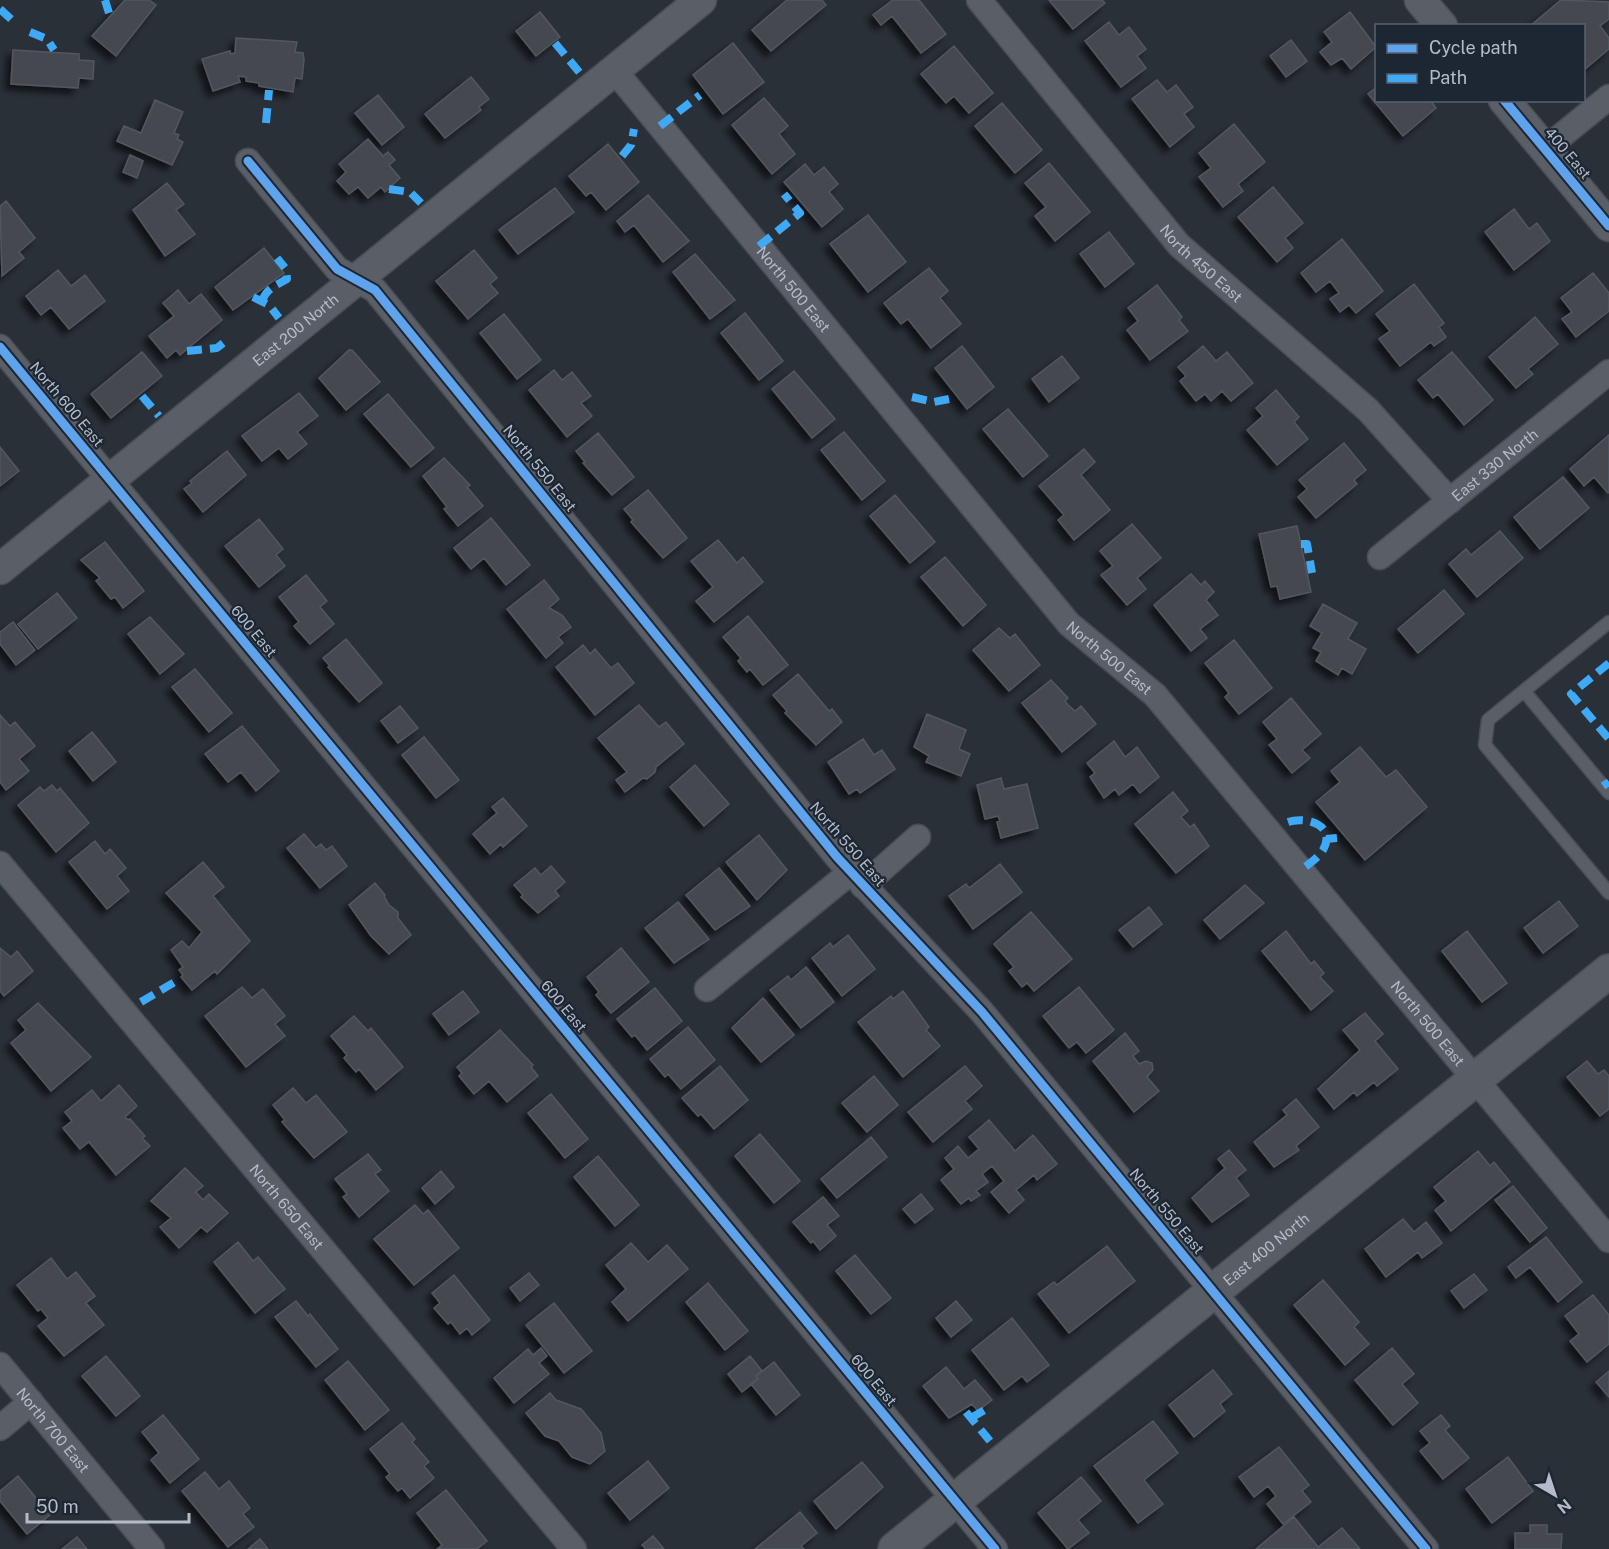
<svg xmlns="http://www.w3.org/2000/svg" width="1609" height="1549" viewBox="0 0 1609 1549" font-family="'Public Sans',sans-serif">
<defs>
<filter id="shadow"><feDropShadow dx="-5.5" dy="5.5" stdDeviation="3" flood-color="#0009"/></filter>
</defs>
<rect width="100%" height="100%" fill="#2a3038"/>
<path fill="#444950" stroke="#52575f" stroke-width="1.5" filter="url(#shadow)" d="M125 0H149L156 5 116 56 92 36Z
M787 0H822L826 5 771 51 752 30Z
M893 0H919L946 34 921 53 892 16 881 25 873 15Z
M1049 0H1102L1105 3 1073 29Z
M1561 0 1609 2V19L1600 26 1609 38V49L1584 70V26H1530Z
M540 12 560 37 536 56 516 31Z
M1350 12 1376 47 1351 69 1342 58 1331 65 1320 52 1332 42 1324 32Z
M1109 22 1119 35 1129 27 1146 49 1137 56 1146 68 1121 87 1085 41Z
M236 38 297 42 295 52 303 53 304 60 302 79 295 78 293 92 259 86V83L246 81V77L238 76 240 82 213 91 202 59 230 51 231 54 235 53Z
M1291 40 1307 61 1286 77 1270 56Z
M733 43 764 82 723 114 693 75Z
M954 46 993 93 969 113 954 96 946 103 921 74Z
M13 50 79 54V60L94 61 93 79 79 78 78 88 11 84Z
M471 77 489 99 479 107 481 110 445 138 425 114Z
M1157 80 1167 92 1176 85 1193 107 1184 114 1194 127 1170 147 1132 99Z
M1376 88V100H1430L1436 108 1403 136 1368 94Z
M378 95 404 127 382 145 355 113Z
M764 98 788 126 779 134 795 154 772 174 732 125Z
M155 100 183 112 174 133 179 135 177 139 183 142 172 165 117 141 124 126 141 133Z
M1002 103 1042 150 1015 173 975 126Z
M1234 124 1265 162 1238 184 1243 191 1223 207 1199 177 1211 168 1199 153Z
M368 139 383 156 388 152 395 160 389 165 400 178 385 192 381 187 368 198 358 187 349 194 337 181 346 172 339 164Z
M608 144 639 182 606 210 591 192 586 196 569 176Z
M130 155 143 161 137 178 123 172Z
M1049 163 1090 212 1055 241 1035 216 1046 207 1025 183Z
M805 164 814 175 824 167 838 184 829 192 843 209 822 227 784 182Z
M167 183 184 204 176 210 195 234 165 256 133 210Z
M1273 187 1303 223 1285 238 1293 248 1277 262 1238 217Z
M555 188 574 212 518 254 499 230Z
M648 195 689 241 663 262 634 225 625 232 617 221Z
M6 201 35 238 19 252 24 258 2 276 0 206Z
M1514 209 1529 229 1537 223 1550 241 1514 270 1485 232Z
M868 215 906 262 868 292 830 244Z
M1109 232 1134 264 1105 287 1080 254Z
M1342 239 1383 291 1356 313 1349 305 1340 312 1330 299 1339 293 1330 281 1316 292 1301 273Z
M264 248 284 273 233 310 215 287Z
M474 250 497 278 490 284 498 293 468 319 436 281Z
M695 254 735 300 710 319 673 272Z
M929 268 948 291 940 298 961 324 931 348 908 319 901 324 884 303Z
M58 270 71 286 85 275 105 301 69 329 51 307 41 315 26 296Z
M1593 273 1609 293V311L1576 337 1562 319 1572 312 1561 298Z
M1414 284 1444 323 1439 327 1446 337 1434 346 1431 342 1400 366 1379 339 1390 331 1376 314Z
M1157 285 1182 317 1179 320 1188 331 1150 360 1127 330 1138 321 1128 308Z
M178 290 189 304 201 294 222 320 180 355 176 350 167 358 149 336 174 316 163 303Z
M745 313 783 361 759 380 721 333Z
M504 314 541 360 517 379 480 333Z
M1535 317 1558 344 1528 369 1533 374 1516 388 1489 357Z
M962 346 994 387 967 409 935 368Z
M1203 346 1216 361 1227 352 1253 383 1231 401 1222 391 1211 401 1205 394 1196 401 1180 381 1186 376 1178 367Z
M349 350H352L380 382 346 410 319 378Z
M142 352 162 376 111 418 91 394Z
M1452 352 1493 400 1464 425 1438 394 1433 398 1418 380Z
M1062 356 1079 378 1049 402 1032 379Z
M554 370 562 380 572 372 591 396 581 403 592 416 567 437 529 390Z
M794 371 835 419 812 438 772 389Z
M1276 390 1299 417 1294 422 1308 439 1277 465 1247 430 1263 416 1256 408Z
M299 393 318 416 297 432 307 444 288 459 279 448 262 461 242 436Z
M388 394 434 448 411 467 364 414Z
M1008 409 1048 456 1023 477 983 429Z
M844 432 885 481 862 500 821 450Z
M598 433 634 477 612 495 583 463 585 462 576 451Z
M1609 435V492L1608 493 1594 477 1584 486 1570 469Z
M1344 443 1366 470 1354 480 1357 484 1316 518 1298 497 1307 489 1299 480Z
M0 447 19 471 0 486Z
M1084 449 1095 462 1081 475 1110 510 1074 540 1058 520 1064 515 1039 486Z
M227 451 246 475 203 512 184 489 192 483 190 481Z
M444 458 470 485 467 487 483 506 458 526 444 509 447 507 423 476Z
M1563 477 1589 508 1540 549 1514 517Z
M648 490 687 538 663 558 631 522 633 520 624 509Z
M895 495 935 542 910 563 870 516Z
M491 518 530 565 506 585 484 558 471 569 454 548Z
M259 519 283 549 276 555 285 566 259 587 225 546Z
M1132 524 1161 558 1137 578 1146 589 1127 605 1101 575 1113 566 1100 551Z
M1297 526 1311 592 1280 599 1277 586 1271 587 1259 534Z
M1500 531 1523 558 1477 597 1449 564 1466 549 1471 555Z
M718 540 737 563 743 557 763 582 714 622 696 601 713 587 691 561Z
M105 542 144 591 123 608 115 597 111 599 96 581 100 578 81 560Z
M945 557 986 605 963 626 921 577Z
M1191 574 1201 585 1205 581 1214 592 1206 600 1218 615 1200 629 1207 638 1191 651 1154 605Z
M306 575 327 601 320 607 334 624 310 644 294 626 299 622 279 597Z
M544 580 559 599 549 608 562 615 571 627 558 637 563 643 546 658 507 609Z
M1444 590 1464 614 1418 653 1398 629Z
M57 593 77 618 38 649 18 624Z
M1323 604 1357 623 1348 639 1366 649 1352 674 1342 668 1338 675 1316 661 1321 652 1313 648 1322 633 1310 626Z
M748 616 788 665 763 685 750 669 747 672 738 661 741 658 723 637Z
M150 617 184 654 160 674 128 634Z
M13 622 35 650 16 665 0 644V632Z
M999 628 1010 638 1015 634 1040 665 1009 691 973 650Z
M346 639 382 683 359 702 328 667 330 666 323 658Z
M1234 640 1272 688 1239 714 1225 697 1229 693 1205 663Z
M583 645 590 654 595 649 611 668 618 663 634 683 595 715 556 667Z
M195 669 232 713 209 732 172 687Z
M798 674 829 711 832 709 842 722 816 745 785 713 787 711 773 695Z
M1051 680 1068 698 1065 701 1068 705 1075 711 1081 706 1096 724 1062 752 1022 703Z
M1291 698 1321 734 1302 750 1310 758 1292 773 1269 745 1277 739 1263 722Z
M639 705 659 727 666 722 684 744 656 767 655 772 647 779 643 778 625 792 616 780 627 772 598 738Z
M400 706 418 728 398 743 381 721Z
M927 714 966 730 959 749 970 754 961 776 926 762 929 756 914 747Z
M0 715 10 726 15 722 35 746 19 759 29 771 6 790 0 782Z
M242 726 279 771 256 791 241 772 228 782 205 754Z
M92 732 116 762 93 781 69 751Z
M424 737 459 780 436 798 402 755Z
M863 739 874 755 882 750 895 769 860 793 857 789 849 794 828 762Z
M1114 741 1125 757 1137 747 1159 777 1140 793 1133 784 1119 795 1115 789 1104 798 1090 777 1095 773 1087 763Z
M1360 747 1386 777 1396 770 1427 807 1365 860 1316 802 1340 782 1331 771Z
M695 765 729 804 704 826 670 787Z
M1001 778 1004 789 1027 784 1038 828 1001 838 997 822 1000 821 998 816 985 819 977 785Z
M52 785 57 791 60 788 89 823 56 852 18 805 40 787 44 791Z
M1173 792 1188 811 1181 817 1190 827 1194 824 1209 846 1176 873 1135 824Z
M503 798 527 826 503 847 501 844 490 854 473 834 497 813 492 807Z
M304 834 316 848 321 844 326 850 332 846 347 866 320 888 287 848Z
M759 835 787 870 757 900 726 862Z
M95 841 105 854 110 849 126 868 117 876 129 891 107 909 69 862Z
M203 862 224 887 213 896 250 941 217 974 215 971 192 990 181 977 183 975 179 970 183 967 171 950 182 941 189 948 202 932 166 893Z
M1000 864 1022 892 973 929 949 896 966 884 969 888Z
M551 866 565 882 555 891 559 896 538 913 521 897 523 895 514 885 535 868 541 875Z
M719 868 750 906 715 930 686 895Z
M375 883 385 895 384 896 389 905 398 912V918L411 935 389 954 371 936 349 905Z
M1245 885 1264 903 1220 939 1204 920Z
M1559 901 1578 926 1543 953 1524 928Z
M678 902 709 939 674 963 645 928Z
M1149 907 1162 924 1133 947 1119 930Z
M1031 912 1072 959 1034 991 1027 983 1022 987 1009 971 1014 967 994 944Z
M1286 931 1311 964 1314 961 1324 973 1320 977 1333 991 1311 1010 1262 951Z
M1467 931 1507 983 1482 1002 1442 951Z
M848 935 875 969 842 996 812 958 830 943 833 947Z
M0 948 11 957 17 951 33 971 4 996 0 991Z
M621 948 649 982 611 1013 596 995 599 992 587 977Z
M806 967 834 1002 801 1028 770 990 788 976 791 980Z
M242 987 252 998 263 989 285 1016 275 1024 285 1036 246 1067 205 1016Z
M1079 987 1114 1030 1086 1053 1077 1042 1069 1048 1043 1016Z
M655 988 682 1021 647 1050 635 1035 632 1037 617 1019Z
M463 991 479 1012 449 1035 433 1014Z
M903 991 929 1027 926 1030 940 1046 903 1077 858 1022 891 996 893 999Z
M763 998 794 1035 761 1062 732 1028Z
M38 1003 91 1057 51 1091 11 1043 26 1030 18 1020Z
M1365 1013 1383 1034 1375 1041 1398 1069 1377 1086 1374 1082 1357 1096 1354 1092 1334 1109 1318 1089 1360 1050 1343 1030Z
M354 1016 368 1031 371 1028 403 1067 376 1090 359 1069 356 1072 344 1058 347 1055 331 1036Z
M688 1027 715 1060 681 1089 668 1074 665 1077 650 1059Z
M500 1030 533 1065 531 1067 538 1076 507 1102 489 1081 474 1094 459 1076 462 1073 457 1067Z
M1125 1033 1139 1051 1133 1056 1139 1064 1146 1061 1152 1063 1153 1070 1147 1077 1159 1091 1134 1112 1093 1061Z
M1587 1061 1598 1074 1604 1070 1609 1076V1109L1600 1116 1567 1077Z
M720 1066 748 1100 714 1129 701 1114 698 1116 682 1098Z
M965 1066 982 1086 965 1101 972 1109 933 1142 908 1112Z
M874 1076 898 1105 867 1132 842 1103Z
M119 1085 137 1106 125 1117 128 1120 130 1119 145 1136 142 1138 150 1146 116 1175 89 1142 80 1149 63 1128 72 1121 65 1112 92 1090 101 1101Z
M293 1088 306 1103 316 1095 347 1132 314 1158 282 1122 285 1120 273 1105Z
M551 1094 588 1139 565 1158 528 1113Z
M1296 1099 1319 1127 1296 1146 1299 1150 1274 1167 1254 1142 1287 1115 1283 1110Z
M989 1120 1015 1151 1033 1135 1057 1164 1037 1180 1034 1175 1016 1190 1024 1200 1009 1213 991 1192 1004 1181 992 1166 982 1174 988 1182 976 1191 980 1195 971 1201 969 1198 961 1204 941 1180 954 1169 945 1158 958 1146 968 1158 979 1149 969 1137Z
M760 1134 800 1181 774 1203 735 1156Z
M871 1137 887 1157 837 1198 821 1179Z
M1229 1150 1246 1170 1236 1178 1249 1195 1212 1222 1192 1198 1225 1168 1218 1159Z
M1478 1151 1490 1166 1494 1162 1510 1182 1451 1231 1435 1210 1446 1201 1434 1187Z
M368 1154 381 1170 375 1174 389 1191 359 1217 343 1197 347 1194 335 1179Z
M598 1156 639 1205 615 1226 574 1177Z
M185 1168 203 1186 196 1192 203 1200 209 1194 228 1213 207 1232 201 1227 179 1248 160 1227 171 1218 151 1201Z
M441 1171 454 1187 435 1204 422 1188Z
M1513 1186 1547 1228 1530 1242 1495 1200Z
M921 1194 933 1209 915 1223 903 1209Z
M823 1197 839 1216 827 1225 836 1236 820 1250 813 1241 811 1243 793 1222Z
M415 1205 423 1214 428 1210 459 1248 414 1285 374 1239Z
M1403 1219 1414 1232 1426 1222 1442 1243 1422 1258 1418 1252 1386 1277 1365 1249Z
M1546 1237 1582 1282 1558 1302 1530 1267 1516 1278 1508 1267Z
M238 1242 253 1261 258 1257 285 1289 255 1313 214 1262Z
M631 1243 648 1262 667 1245 688 1269 628 1321 612 1302 626 1289 606 1265Z
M1107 1246 1135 1281 1069 1333 1038 1294 1054 1282 1057 1285Z
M855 1255 891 1298 871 1314 836 1271Z
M51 1258 67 1279 76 1272 95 1296 86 1303 104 1325 64 1356 38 1326 48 1318 41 1309 38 1311 17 1285Z
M529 1273 539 1285 520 1301 510 1288Z
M1474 1274 1487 1290 1464 1308 1451 1291Z
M454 1275 490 1320 472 1335 467 1328 460 1334 451 1322 448 1324 434 1308 440 1303 432 1293Z
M1323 1280 1359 1322 1354 1327 1369 1344 1345 1365 1294 1305Z
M708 1283 748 1331 725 1350 686 1302Z
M1593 1295 1609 1315V1344L1587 1362 1570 1341 1579 1334 1565 1316Z
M296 1301 308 1316 310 1314 338 1349 316 1367 275 1317Z
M956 1301 972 1320 951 1337 936 1318Z
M554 1303 592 1351 564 1373 526 1325Z
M1012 1318 1049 1365 1027 1382 1022 1376 1004 1390 972 1350Z
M541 1348 547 1356 539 1363 549 1374 514 1403 494 1378 528 1349 533 1355Z
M1392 1348 1414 1374 1402 1384 1418 1403 1393 1425 1355 1380Z
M106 1356 140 1396 116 1416 82 1376Z
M750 1356 762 1371 756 1376 758 1379 742 1392 728 1374Z
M348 1361 389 1410 365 1430 325 1380Z
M774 1362 800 1395 776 1415 751 1384 758 1379 756 1376Z
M946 1367 964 1389 975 1380 992 1400 978 1411 972 1404 949 1418 923 1386Z
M1213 1370 1232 1394 1220 1404 1225 1411 1194 1437 1169 1405Z
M1609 1371V1397L1596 1382Z
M550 1393 556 1400 581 1409 601 1433 605 1451 590 1464 572 1457 559 1441 545 1436 526 1413Z
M163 1415 199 1459 170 1483 151 1460 159 1453 142 1432Z
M1441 1415 1450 1426 1445 1430 1469 1458 1443 1479 1420 1451 1430 1443 1420 1431Z
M1153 1421 1178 1453 1144 1480 1163 1504 1138 1523 1094 1466Z
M402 1423 415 1439 412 1442 429 1462 424 1466 434 1478 410 1498 402 1488 398 1491 386 1477 390 1474 370 1449Z
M1279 1447 1309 1485 1302 1491 1311 1502 1283 1524 1267 1504 1276 1496 1268 1486 1254 1497 1239 1477Z
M1508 1457 1533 1491 1492 1523 1466 1489Z
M648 1461 669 1488 630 1520 608 1493Z
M862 1462 883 1487 836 1529 814 1501Z
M205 1472 219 1489 229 1481 250 1508 243 1514 254 1527 228 1547 182 1491Z
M18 1476 50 1515 27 1534 0 1501V1491Z
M1081 1477 1101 1501 1078 1520 1089 1533 1068 1549 1038 1513Z
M446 1490 487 1541 477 1549H437L442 1545 417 1513Z
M800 1512 817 1533 801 1546 804 1549H755Z
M1294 1517 1318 1547 1342 1528 1360 1549H1256Z
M1530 1525H1547V1534H1562L1561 1549H1515V1533H1530Z
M653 1536 664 1549H646L642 1545Z
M77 1537 87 1549H62Z
M260 1539 268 1549H248Z"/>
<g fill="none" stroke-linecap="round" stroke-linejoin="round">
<defs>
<path id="service" d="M1609 622 1488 720 1485 745 1609 893
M1524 691 1609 793"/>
<g id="minor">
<path id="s1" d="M979 0 1179 245 1368 410 1450 501"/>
<path id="s2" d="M615 71 1069 624 1155 695 1609 1240"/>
<path d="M1545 149 1609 97"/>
<path d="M248 161 337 269 375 290 837 857 982 1012 1426 1549"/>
<path d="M0 347 995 1549"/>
<path id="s3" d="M1380 557 1609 372"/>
<path id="s4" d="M0 864 574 1549"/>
<path d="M863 886 918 837"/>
<path d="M707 989 851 872"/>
<path id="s5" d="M0 1365 152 1549"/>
<path d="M0 1428 31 1402"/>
</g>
<g id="tertiary">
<path d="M1420 0 1442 26"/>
<path d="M1504 100 1609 226"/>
<path id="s6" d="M0 569 701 0"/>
</g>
<g id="secondary">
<path id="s7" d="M895 1549 1609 971"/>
</g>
</defs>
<use href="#service" stroke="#484c53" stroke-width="15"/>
<use href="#minor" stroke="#484c53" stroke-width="27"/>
<use href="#tertiary" stroke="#484c53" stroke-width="33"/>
<use href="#secondary" stroke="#484c53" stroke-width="36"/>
<use href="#service" stroke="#5a5e66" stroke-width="12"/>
<use href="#minor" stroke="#5a5e66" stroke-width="24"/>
<use href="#tertiary" stroke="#5a5e66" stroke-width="30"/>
<use href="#secondary" stroke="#595d64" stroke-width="33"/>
<path stroke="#3fa9f5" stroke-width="8" stroke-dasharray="15 8" stroke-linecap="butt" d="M105 0 109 13
M0 9 13 21
M30 32 47 39 54 50
M555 43 580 73
M266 123 269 90
M660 126 700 95
M622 156 631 145 634 129
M389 189 410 192 421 203
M759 246 800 213 784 194
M253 297 269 305 279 318
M262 301C267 288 275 286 287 279L286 269 277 258
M187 351 217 348 227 340
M142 396 159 416
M912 397 934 402 949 399
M1301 544H1307L1312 573
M1609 663 1571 694 1609 739
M1603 786 1609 782
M1288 822C1306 816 1337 825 1323 850 1318 858 1309 864 1301 870
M1326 839 1337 838
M141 1002 178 980
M966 1412 990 1441
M971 1418 988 1408"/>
<defs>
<path id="cycleway" d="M1504 100 1609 226
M248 161 337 269 375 290 837 857 982 1012 1426 1549
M0 347 995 1549"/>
</defs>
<use href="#cycleway" stroke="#1d2633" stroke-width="13"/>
<use href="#cycleway" stroke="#60a3ed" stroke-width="9"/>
</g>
<g text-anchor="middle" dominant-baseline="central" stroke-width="4.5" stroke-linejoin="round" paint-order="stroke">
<g font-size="15" fill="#b4bcc9" stroke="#1d2633">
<text transform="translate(1568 153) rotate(50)">400 East</text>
<text stroke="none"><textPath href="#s1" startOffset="345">North 450 East</textPath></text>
<text stroke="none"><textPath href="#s2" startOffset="282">North 500 East</textPath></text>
<text stroke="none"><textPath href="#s6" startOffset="380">East 200 North</textPath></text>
<text transform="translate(67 404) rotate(50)">North 600 East</text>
<text stroke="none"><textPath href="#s3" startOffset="147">East 330 North</textPath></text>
<text transform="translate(540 468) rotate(51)">North 550 East</text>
<text transform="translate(254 631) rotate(50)">600 East</text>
<text stroke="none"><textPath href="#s2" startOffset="768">North 500 East</textPath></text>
<text transform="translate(848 844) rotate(49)">North 550 East</text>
<text transform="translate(564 1006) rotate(50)">600 East</text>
<text stroke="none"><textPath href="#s2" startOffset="1254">North 500 East</textPath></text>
<text stroke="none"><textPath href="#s4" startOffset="447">North 650 East</textPath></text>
<text transform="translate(1167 1211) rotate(50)">North 550 East</text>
<text stroke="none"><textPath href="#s7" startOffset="477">East 400 North</textPath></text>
<text transform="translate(874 1380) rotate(50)">600 East</text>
<text stroke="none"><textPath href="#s5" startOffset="84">North 700 East</textPath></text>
</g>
</g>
<rect x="1375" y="24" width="210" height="78" fill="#1d2633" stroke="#59626f" stroke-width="1.5"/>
<rect x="1387" y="44" width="30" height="9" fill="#60a3ed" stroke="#59626f" stroke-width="1.5"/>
<text x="1429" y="54" font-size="18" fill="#b4bcc9">Cycle path</text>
<rect x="1387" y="74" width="30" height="9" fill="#3fa9f5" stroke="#59626f" stroke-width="1.5"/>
<text x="1429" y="84" font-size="18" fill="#b4bcc9">Path</text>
<g transform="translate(1555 1495) rotate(141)" stroke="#1d2633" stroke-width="4.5" paint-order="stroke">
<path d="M0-4.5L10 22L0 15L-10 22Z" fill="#b4bcc9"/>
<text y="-9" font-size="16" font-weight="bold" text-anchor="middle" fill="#b4bcc9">N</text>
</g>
<path d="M27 1513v9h162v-9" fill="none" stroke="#b4bcc9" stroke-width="3"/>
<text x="36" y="1513" font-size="18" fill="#b4bcc9" stroke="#1d2633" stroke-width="4.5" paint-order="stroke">50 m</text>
</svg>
